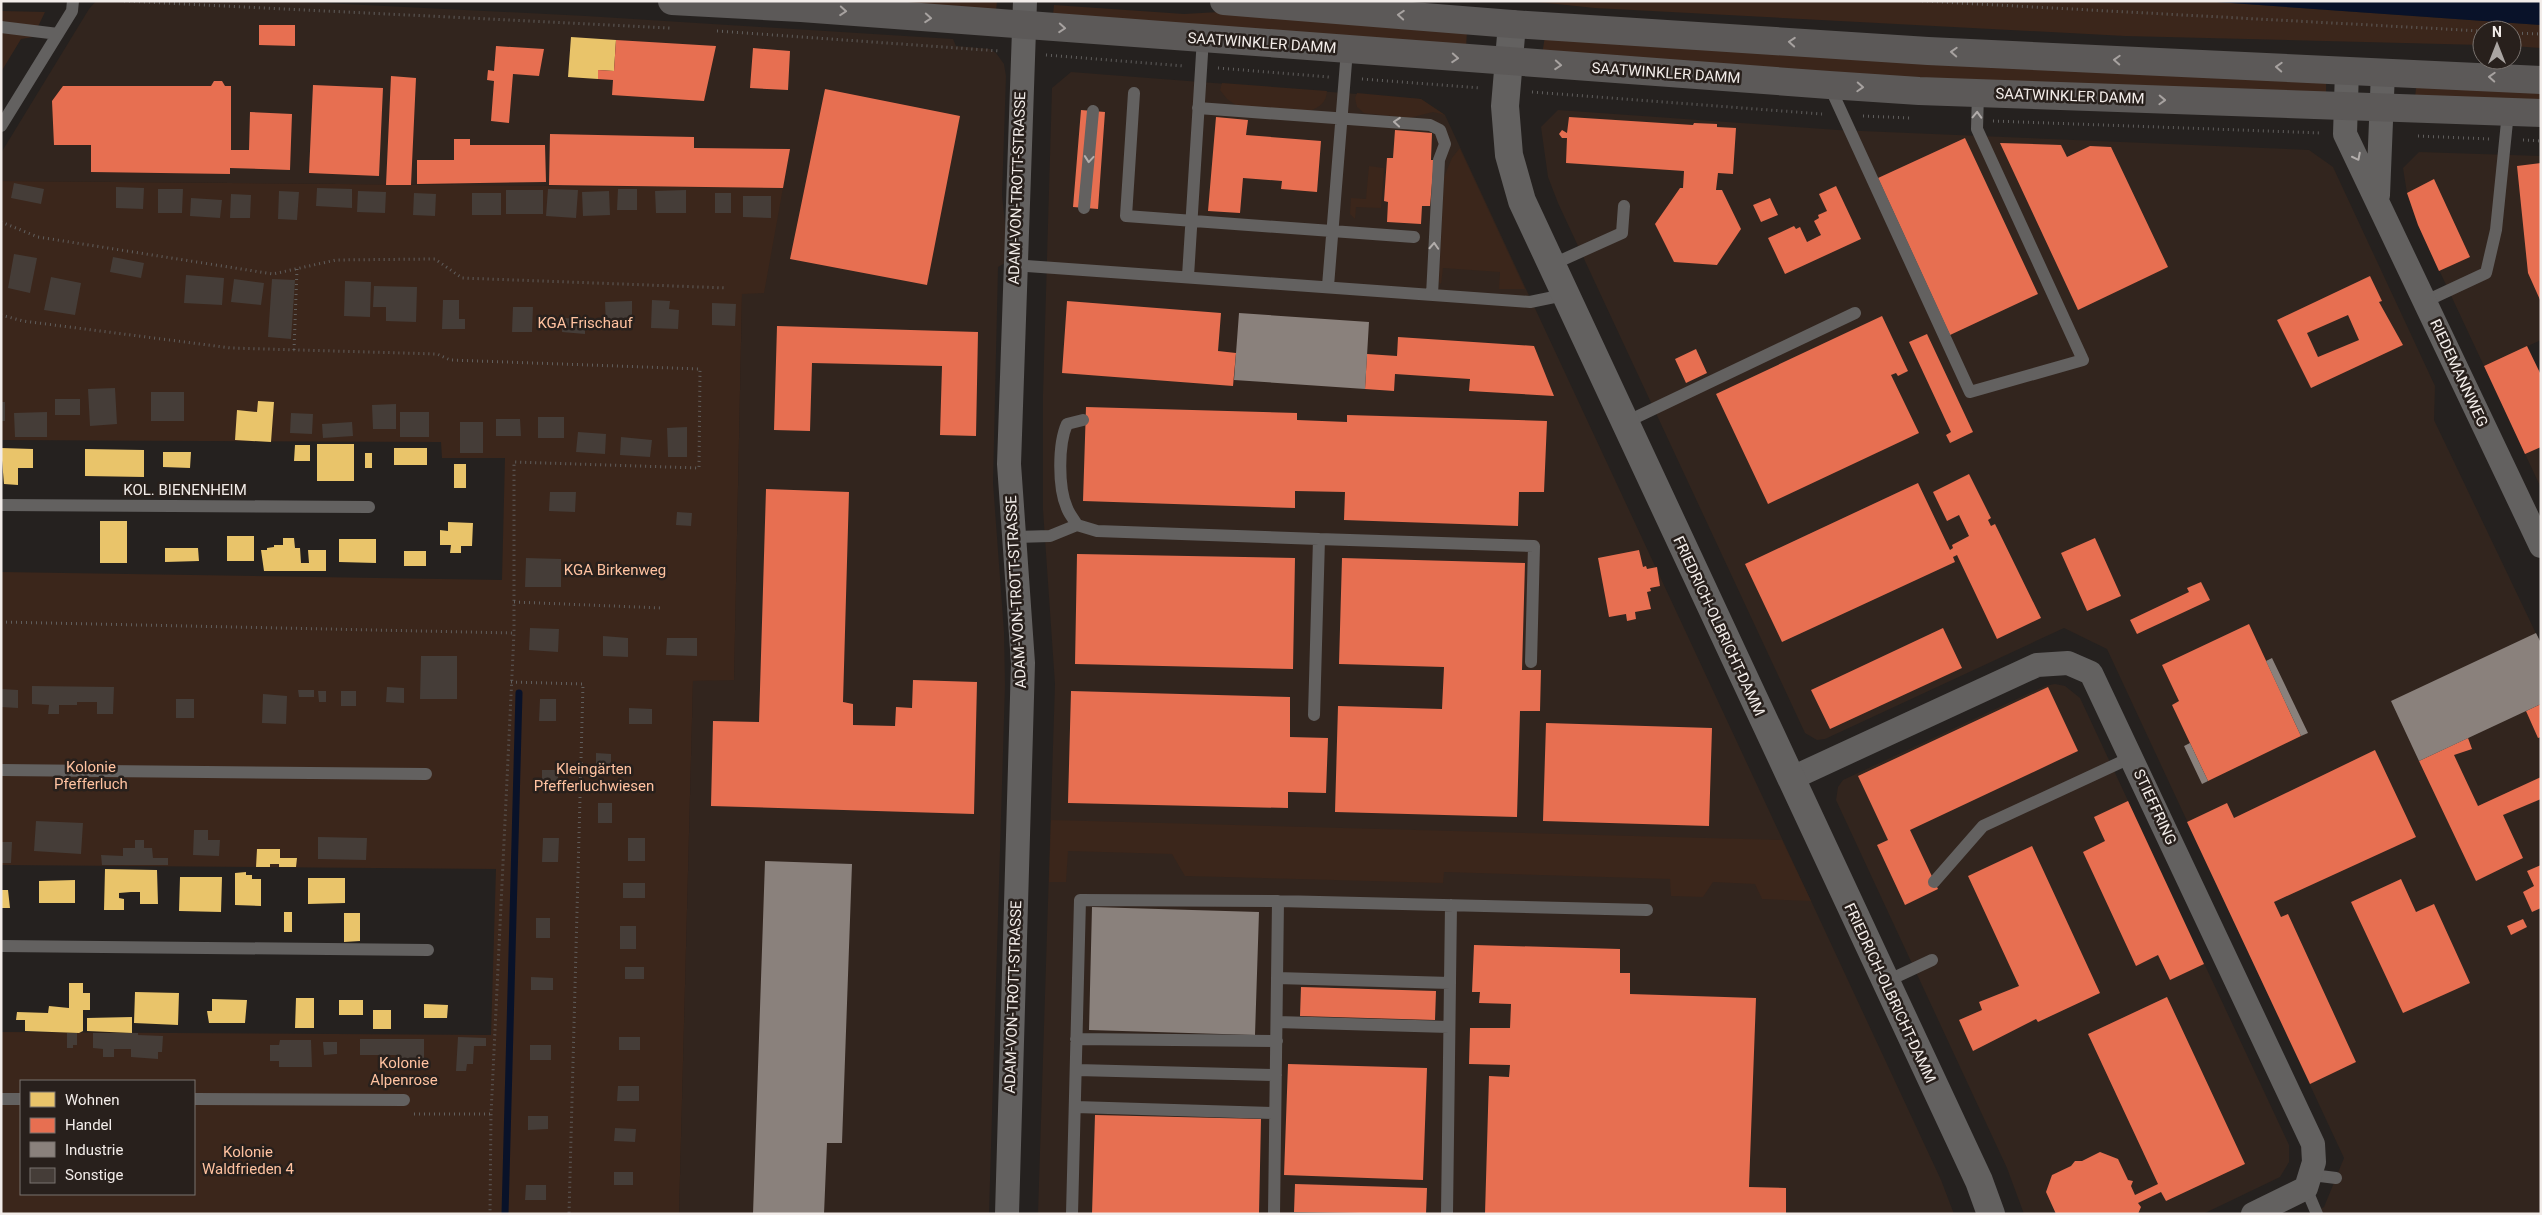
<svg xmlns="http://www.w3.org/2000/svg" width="2542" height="1215" viewBox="0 0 2542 1215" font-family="Roboto,sans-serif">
<rect width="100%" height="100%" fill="#25211f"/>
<path fill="#32251e" d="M96 1H285L586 16 953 39 956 46 990 49 996 53 1004 64 1006 76 1002 195 1006 233 1005 263 998 267 993 483 1004 632 1005 685 989 1214H679L693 681 734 679 742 294 783 188 1 181V153L89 9Z
M1071 72 1421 99 1445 115 1941 1180 1954 1214H1038L1055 684 1043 510V395L1052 88Z
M1558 110 1838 130 2309 150 2333 167 2435 386 2434 420 2541 644V1214H2310L2324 1207 2344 1158 2107 649 2064 628 1825 739 1817 740 1805 733 1558 203 1548 177 1541 127Z
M2419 152 2541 156V340L2484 366 2418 225 2407 193 2403 168Z
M2541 413V488L2512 426Z
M2055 684 2065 686 2080 698 2289 1145V1162L2280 1177 2203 1214H2024L2007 1168 1836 800 1838 787 1843 780 2045 686Z"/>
<path fill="#3b261b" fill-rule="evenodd" d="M869 1H997L996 11Z
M1528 1H2203L2541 25V48L2512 46V30H2482V45L2125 36 1595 8Z
M1054 5 1184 14 1219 12 1467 31 1466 48 1053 15Z
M1 11 45 12 33 37 21 39 1 72Z
M1545 36 2326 77V94L1939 81 1542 55Z
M2417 80 2541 87V102L2415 97Z
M1222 83 1327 91C1326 103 1320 107 1309 111L1237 106 1227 99 1220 90Z
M1357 93 1421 99 1445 115 1433 112 1409 118 1364 113 1357 107 1355 98Z
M1459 149H1460L1525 289H1499L1500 272 1443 268 1441 284 1439 282 1444 177 1452 158Z
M1369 166 1384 168 1381 208 1356 207 1355 219 1350 214 1351 198 1366 199Z
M1 181 783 188 764 293 742 294 734 680 693 681 679 1214H1V1032L491 1035 496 869 1 865V572L502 580 505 458H442L441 442 1 440ZM21 1081H194V1194H21Z
M1051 820 1782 840 1811 901 1762 899 1755 884 1713 882 1703 897 1671 896 1670 879 1444 872 1443 883 1185 876 1172 854 1068 851 1066 882H1049Z"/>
<path fill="#091229" d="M2203 1H2541V25Z"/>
<path fill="#e9c46a" d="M571 37 616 40 614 71 598 70V79L568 77Z
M258 401 274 402 271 442 235 440 237 410 257 412Z
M317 444H354V481H317Z
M295 445H310V461H294Z
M1 448 33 449V468H18V485L4 484Z
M394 448H427V465H394Z
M85 449 144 450V477L85 476Z
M163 452H191L190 468 163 467Z
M365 453H372V468H365Z
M454 464H466V488H454Z
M100 521H127V563H100Z
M448 522 473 523 472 546H461V553H450L451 545H440V530L448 531Z
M227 536H254V561H227Z
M283 538H294L295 548H300L301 563H309L308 550H326V571H264L261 550H267V548L274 547V545H283Z
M339 539H376V563L339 562Z
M165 548H198L199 561 165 562Z
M404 551H426V566H404Z
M257 849H280V858H297L296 867H279V864H270V867H256Z
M105 869 157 870 158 904H140V892H131L119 893V898L124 899V910H104Z
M246 872V875H252V879H261V906L235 905V873Z
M180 877H222L221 912 179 911Z
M308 878H345V903L308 904Z
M75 880V903H39V881Z
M1 890H8L10 908H1Z
M284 912H292V932H284Z
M344 913H360V941L344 942Z
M69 983H83V993H90V1010H83V1031L79 1033 25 1031V1020H16L17 1012 48 1013 49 1006 69 1008Z
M135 992 179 993 178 1025 134 1023Z
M296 998H314V1028H295Z
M212 999 247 1000 245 1023H209L207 1011H212Z
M339 1000H363V1015H339Z
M424 1004 448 1005 447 1018H424Z
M373 1010H391V1029H373Z
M132 1017V1033L87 1031V1018Z"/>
<path fill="#e76f51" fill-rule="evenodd" d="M259 25H295V46L259 45Z
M616 40 716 46 704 101 612 95 613 80 598 79V70L614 71Z
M496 46 544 49 539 76 513 74 509 123 491 121 494 81 487 80 488 70 494 71Z
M753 48 790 51 788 90 750 88Z
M391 76 416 78 411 185H386Z
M214 81H222L225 86H231V150H249L250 112 292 114 290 170 230 168V174L91 172V145H54L52 101 63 86H211Z
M313 85 383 88 379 176 309 173Z
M825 89 960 116 927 285 790 259Z
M1081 110 1105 112 1098 209 1073 207Z
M1216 117 1248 120 1246 135 1321 141 1317 192 1281 189 1282 181 1243 178 1240 213 1208 211Z
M1569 117 1693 125 1694 123 1717 124V127L1736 128 1733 174 1718 173 1716 190H1722L1741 229 1717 265 1674 262 1655 224 1680 188H1683L1684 171 1566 163 1567 138H1562L1559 134 1562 130 1567 133Z
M1395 130 1432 133 1431 160H1434L1430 206H1422L1421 224 1387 222 1388 202 1384 201 1387 158H1393Z
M550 134 694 137V148L790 149 783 188 549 185Z
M1965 138 2038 294 1950 335 1878 178Z
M454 139H470V145H545L546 182 417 184V160H454Z
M2000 143 2061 145 2067 157 2090 146 2111 147 2168 267 2078 310Z
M2541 163V302L2528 273 2517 166Z
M2434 179 2470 257 2439 271 2418 225 2407 193Z
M1836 186 1861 239 1785 274 1768 238 1794 226 1796 229 1800 227 1807 242 1821 235 1814 221 1819 218 1818 215 1827 211 1819 194Z
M1770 198 1778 215 1761 222 1753 205Z
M2370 276 2382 301 2379 302 2403 345 2311 388 2277 320ZM2348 315 2359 340 2318 357 2307 333Z
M1067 301 1221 313 1218 351 1236 353 1233 386 1062 373Z
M1882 316 1908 371 1898 376 1896 373 1891 375 1919 433 1768 504 1716 394Z
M777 326 978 332 976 436 940 435 942 366 812 363 810 431 774 430Z
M1927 334 1973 432 1950 443 1946 435 1951 432 1909 342Z
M1398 337 1534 346 1554 396 1469 391 1470 379 1395 374 1394 391 1365 389 1367 354 1397 356Z
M2527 346 2541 375V447L2525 454 2484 366Z
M1696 349 1707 373 1686 383 1675 359Z
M1086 407 1297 413V420L1347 422V415L1547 421 1544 492H1519L1518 526 1344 520 1345 492 1295 491V508L1083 501Z
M1969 474 1991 518 1988 520 1991 526 1995 524 2041 618 1997 639 1957 555 1953 557 1955 562 1782 642 1745 564 1918 483 1950 550 1953 548 1952 545 1969 536 1959 515 1947 521 1933 492Z
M766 489 849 492 843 702 853 704V725L895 726 896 707 912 708 913 680 977 682 974 814 711 806 713 721 759 722Z
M2095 538 2121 596 2087 611 2061 553Z
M1639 550 1643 567 1646 566 1647 569 1657 567 1660 586 1650 588 1651 591 1647 592 1651 609 1635 612 1636 619 1627 621 1626 614 1609 617 1598 558Z
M1077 554 1295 558 1293 669 1075 664Z
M1342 558 1525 563 1522 670H1541L1540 711H1520L1517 817 1335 812 1338 706 1442 709 1444 667 1339 664Z
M2201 582 2210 600 2137 634 2130 620 2189 592 2187 588Z
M2249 624 2301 736 2208 781 2172 705 2179 701 2162 665Z
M1943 628 1962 668 1830 729 1811 690Z
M2048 687 2078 751 1910 830 1938 889 1905 905 1877 845 1888 840 1858 776Z
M1071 691 1290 697V737L1328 738 1326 793 1288 792V808L1068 803Z
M2541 704V737L2538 738 2526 711Z
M1546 723 1712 728 1709 826 1543 821Z
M2468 738 2472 749 2454 755 2478 806 2541 777V799L2503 815 2523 858 2476 881 2419 761Z
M2375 750 2416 837 2274 902 2281 917 2288 914 2356 1062 2310 1084 2187 822 2227 803 2234 818Z
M2128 801 2204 964 2170 980 2158 955 2136 966 2083 852 2105 841 2094 817Z
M2032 846 2100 993 2038 1022 2036 1019 1973 1051 1959 1020 1982 1010 1979 1002 2019 986 1968 876Z
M2541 865V908L2532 912 2523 892 2534 886 2527 871Z
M2401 879 2416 912 2434 904 2470 983 2403 1013 2351 902Z
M2523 919 2527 927 2511 935 2507 926Z
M1474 945 1620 949V973H1630V994L1756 998 1749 1187 1786 1188V1214H1485L1489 1076 1509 1077 1510 1065 1469 1064 1470 1028H1510L1511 1004 1479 1003 1480 992H1472Z
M1301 987 1436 991 1435 1020 1300 1016Z
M2167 997 2245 1164 2166 1201 2161 1192 2138 1203 2141 1207 2138 1214H2056L2046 1192 2052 1175 2071 1166 2075 1161H2082L2100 1152 2118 1159 2128 1180 2133 1181 2131 1186 2135 1195 2158 1184 2088 1034Z
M1288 1064 1427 1068 1423 1180 1284 1175Z
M1095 1115 1261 1119 1259 1214H1092Z
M1295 1184 1427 1188 1426 1214 1294 1212Z"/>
<path fill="#8a817c" d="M1239 313 1369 322 1365 389 1234 380Z
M2536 633 2541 643V704L2419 761 2391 701Z
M2272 658 2308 733 2301 736 2266 661Z
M2190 743 2208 781 2202 784 2184 746Z
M765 861 852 864 842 1143H827L824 1214H753Z
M1092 907 1259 912 1255 1035 1089 1030Z"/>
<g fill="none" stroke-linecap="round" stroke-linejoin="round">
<path stroke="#091229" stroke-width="7" d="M505 1214 519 693"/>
</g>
<path fill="#453d38" d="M14 183 44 189 41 204 11 198Z
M116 187 144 188 143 209 116 208Z
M317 188 352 189V208L316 206Z
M158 189H183L182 213H158Z
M548 189 578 190 576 218 546 216Z
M618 189H637V210H617Z
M506 190H543V214H506Z
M686 190V213H656L655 191Z
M279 191 299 192 297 220 278 219Z
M358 191 386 192 385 213 357 212Z
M609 191 610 215 583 216 582 192Z
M414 193 436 194 435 216 413 215Z
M472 193H501V215H472Z
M715 193H731V213H715Z
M231 194 251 195 250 218H230Z
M743 196H771V218L743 217Z
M191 198 222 200 220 218 190 216Z
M14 254 37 258 30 293 8 288Z
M113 257 144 263 141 278 110 272Z
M186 275 224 278 222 305 184 303Z
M51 277 81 283 75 315 44 310Z
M234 279 264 283 261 305 231 302Z
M272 279 295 280 291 339 268 337Z
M345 281 371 282 370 317 344 316Z
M374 286 417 287 416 322 386 321V307H373Z
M443 300H459V319H465V329H442Z
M652 300 670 301 669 309 679 310 678 329 651 328Z
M632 301V326L606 327 605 302Z
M712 303 736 304 735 326 712 325Z
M513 307H533L532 332H512Z
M563 318 585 319V334L562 332Z
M115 388 117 424 90 426 88 389Z
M151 392H184V421H151Z
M55 399H80V415H55Z
M1 402H5V421H1Z
M396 404V429H373L372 405Z
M47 412V437H15L14 413Z
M400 412H429V437H400Z
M291 413 313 414 312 434 290 433Z
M538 417H564V438H538Z
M496 419H520L521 436H496Z
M352 422 353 436 323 438 322 424Z
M460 422H483V453H460Z
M687 427V457H668L667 428Z
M578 432 606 434 605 454 576 452Z
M621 437 652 440 650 457 620 455Z
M550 492H576L575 512 549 511Z
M677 512 692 513 691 526 676 525Z
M526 558 561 559V587H525Z
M530 628 559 629 558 652 529 650Z
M603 636 628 638V657L603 656Z
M667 638H697V656L666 655Z
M421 656H457V699H420Z
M32 686 114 687 113 714H97V702H77V705H59V714H48L49 705 32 704Z
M387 687 404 688V703L386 702Z
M1 689 18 690V708L1 707Z
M298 690H314V697H299Z
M318 691H326V702H319Z
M341 691H356V706H341Z
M263 694 287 696 286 724 262 723Z
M176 699H194V718H176Z
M540 699H556V721H539Z
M629 708 652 709V724H629Z
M596 753 611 754V775H596Z
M542 770H558V791H542Z
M598 803H612V823H598Z
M36 821 83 823 81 854 34 851Z
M194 830H208V840H220L219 856 193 855Z
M318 837 367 838 366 860 318 859Z
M543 838H559L558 862H542Z
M628 838H645V861H628Z
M135 840H144V848H152L153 858H168V865H102L101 855 123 856V848H135Z
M1 842H12L11 863H1Z
M623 883H645V898H623Z
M536 918H550V938H536Z
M620 926H636V949H620Z
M625 967H644V979H625Z
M531 977 553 978V990H531Z
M67 1033H77V1045H73V1048H67Z
M93 1033H138V1035L163 1036 162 1052H158V1059L131 1057V1049H114V1057H103V1049L93 1048Z
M458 1037 486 1038V1046H474L473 1064H467L466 1071H456Z
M619 1037H640V1050H619Z
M360 1039H424V1061H397V1055H360Z
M280 1040H311L312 1067H279V1061H270V1045H279Z
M323 1042H337V1054L324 1055Z
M530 1045H551V1060H530Z
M618 1086H639V1101H617Z
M528 1116H548V1129L528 1130Z
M615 1128 636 1129 635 1142 614 1141Z
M614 1172H633V1185H614Z
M526 1185H546V1200H525Z"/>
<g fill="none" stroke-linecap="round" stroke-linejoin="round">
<path stroke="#605e5d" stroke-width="3" stroke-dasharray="1 4" stroke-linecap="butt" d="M124 1 670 28
M1922 1 2482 31
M717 31 1000 51
M2512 33 2541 34
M1046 55 1184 66
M1218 68 1329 77
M1362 79 1481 88
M1532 92 1822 114
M1863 116 1910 118
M1993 121 2322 133
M2418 136 2489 139
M2523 140 2541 141
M1 222 38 237 273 274 336 260 435 259 462 278 727 288
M1 315 23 321 231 348 437 354 450 360 700 369 699 468 514 462V633L491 1114 490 1214
M294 350 297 269
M514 602 662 608
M1 622 514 633
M511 682 583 684 569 1214
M414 1114H491"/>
<path stroke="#636160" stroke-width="12" d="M1 27 58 34
M1829 85 1970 392 2083 360 1977 129 1978 93
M1134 93 1126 216 1414 237
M1198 108 1430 125 1440 130 1445 144 1439 160 1432 295
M1 126 72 11 73 1
M1084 208 1093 111
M1014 265 1530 302 1564 295
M1551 265 1622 233 1624 206
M1188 276 1203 38
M1328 286 1347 50
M2426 301 2486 273 2496 230 2508 112
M1083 420 1067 424C1058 444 1058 488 1067 508 1069 514 1074 519 1077 525L1097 531 1319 539 1314 715
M1624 423 1855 313
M1 505 369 507
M1015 537 1050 536 1077 525
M1319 539 1534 546 1531 662
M1 770 426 774
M1934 882 1983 826 2132 757
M1 946 428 950
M1277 978 1450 983
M1885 982 1932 960
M1277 1022 1449 1027
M1076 1039 1277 1041
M1077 1070 1276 1075
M1 1099H21
M194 1099 404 1100
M1076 1107 1275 1113
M2312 1175 2336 1178
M2306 1188 2317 1214
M1072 1214 1080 900 1278 901 1647 910
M1274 1214 1278 901
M1447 1214 1451 905"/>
<path stroke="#636160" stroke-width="24" d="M2347 70 2345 134 2541 546
M2378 195 2383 72
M1790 779 2037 665 2068 663 2091 673 2313 1144 2314 1162 2306 1188 2253 1214
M1007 1214 1023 663 1009 464 1025 1"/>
<path stroke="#636160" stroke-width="28" d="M1512 24 1505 106 1509 155 1522 201 1979 1181 1991 1214"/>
<path stroke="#5c5958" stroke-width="28" d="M672 1 801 8 1829 85 1919 91 2541 113
M1224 1 1512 24 1928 51 2541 80"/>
</g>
<defs><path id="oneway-chevron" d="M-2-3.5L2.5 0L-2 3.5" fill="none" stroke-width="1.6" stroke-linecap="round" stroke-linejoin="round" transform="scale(1.25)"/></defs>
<g stroke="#a7a2a0">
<use href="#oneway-chevron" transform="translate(843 11) rotate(4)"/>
<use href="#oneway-chevron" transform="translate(1401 15) rotate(-176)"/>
<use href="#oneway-chevron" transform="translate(928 18) rotate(4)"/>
<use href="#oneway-chevron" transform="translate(1062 28) rotate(4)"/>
<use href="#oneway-chevron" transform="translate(1792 42) rotate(-176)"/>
<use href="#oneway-chevron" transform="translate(1954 52) rotate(-177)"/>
<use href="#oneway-chevron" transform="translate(1455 58) rotate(4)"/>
<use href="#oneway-chevron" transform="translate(2117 60) rotate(-177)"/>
<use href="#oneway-chevron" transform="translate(1558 65) rotate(4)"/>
<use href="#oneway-chevron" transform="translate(2279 67) rotate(-177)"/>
<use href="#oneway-chevron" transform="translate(2492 77) rotate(-177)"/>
<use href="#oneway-chevron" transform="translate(1860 87) rotate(3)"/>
<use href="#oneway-chevron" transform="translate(2162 100) rotate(2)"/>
</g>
<g stroke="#b2adab">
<use href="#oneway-chevron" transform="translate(1977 115) rotate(-88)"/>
<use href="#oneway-chevron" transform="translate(1397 122) rotate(-175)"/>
<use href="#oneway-chevron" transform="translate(2357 157) rotate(63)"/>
<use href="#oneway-chevron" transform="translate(1089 159) rotate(95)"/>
<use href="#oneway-chevron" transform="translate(1434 246) rotate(-87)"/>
</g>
<g text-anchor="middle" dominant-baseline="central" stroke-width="5" stroke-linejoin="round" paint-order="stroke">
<g font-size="15" fill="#f2ece9" stroke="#28201c">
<text transform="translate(1262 43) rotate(4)">SAATWINKLER DAMM</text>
<text transform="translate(1666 73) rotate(4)">SAATWINKLER DAMM</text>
<text transform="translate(2070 96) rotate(2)">SAATWINKLER DAMM</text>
<text transform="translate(1017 188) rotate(-88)">ADAM-VON-TROTT-STRASSE</text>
<text transform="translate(2459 373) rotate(65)">RIEDEMANNWEG</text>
<text x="185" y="490">KOL. BIENENHEIM</text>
<text transform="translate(1016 592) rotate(-93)">ADAM-VON-TROTT-STRASSE</text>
<text transform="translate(1719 626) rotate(65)">FRIEDRICH-OLBRICHT-DAMM</text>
<text transform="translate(2155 807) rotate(65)">STIEFFRING</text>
<text transform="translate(1890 993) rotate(65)">FRIEDRICH-OLBRICHT-DAMM</text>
<text transform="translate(1013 997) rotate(-88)">ADAM-VON-TROTT-STRASSE</text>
</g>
<g font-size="15" fill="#ffc2a0" stroke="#28201c">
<text x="585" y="323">KGA Frischauf</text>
<text x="615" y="570">KGA Birkenweg</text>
<text x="91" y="767">Kolonie<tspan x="91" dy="17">Pfefferluch</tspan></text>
<text x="594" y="769">Kleingärten<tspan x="594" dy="17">Pfefferluchwiesen</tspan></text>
<text x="404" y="1063">Kolonie<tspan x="404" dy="17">Alpenrose</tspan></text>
<text x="248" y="1152">Kolonie<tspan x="248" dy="17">Waldfrieden 4</tspan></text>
</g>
</g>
<rect width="2542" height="1215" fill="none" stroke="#f2ece9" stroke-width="5"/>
<rect x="20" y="1080" width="175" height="115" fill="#28201c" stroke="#79726e"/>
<rect x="30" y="1092" width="25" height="15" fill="#e9c46a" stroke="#79726e"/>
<text x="65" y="1105" font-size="15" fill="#f2ece9">Wohnen</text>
<rect x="30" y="1118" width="25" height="15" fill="#e76f51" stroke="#79726e"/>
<text x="65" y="1130" font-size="15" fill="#f2ece9">Handel</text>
<rect x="30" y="1142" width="25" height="15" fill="#8a817c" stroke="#79726e"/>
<text x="65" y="1155" font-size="15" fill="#f2ece9">Industrie</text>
<rect x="30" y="1168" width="25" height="15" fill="#453d38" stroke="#79726e"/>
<text x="65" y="1180" font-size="15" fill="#f2ece9">Sonstige</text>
<g transform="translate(2497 45)"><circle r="24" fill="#28201c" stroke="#79726e"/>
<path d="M0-4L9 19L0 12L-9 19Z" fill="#aaa5a2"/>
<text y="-8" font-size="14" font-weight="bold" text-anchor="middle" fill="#f2ece9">N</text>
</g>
</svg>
